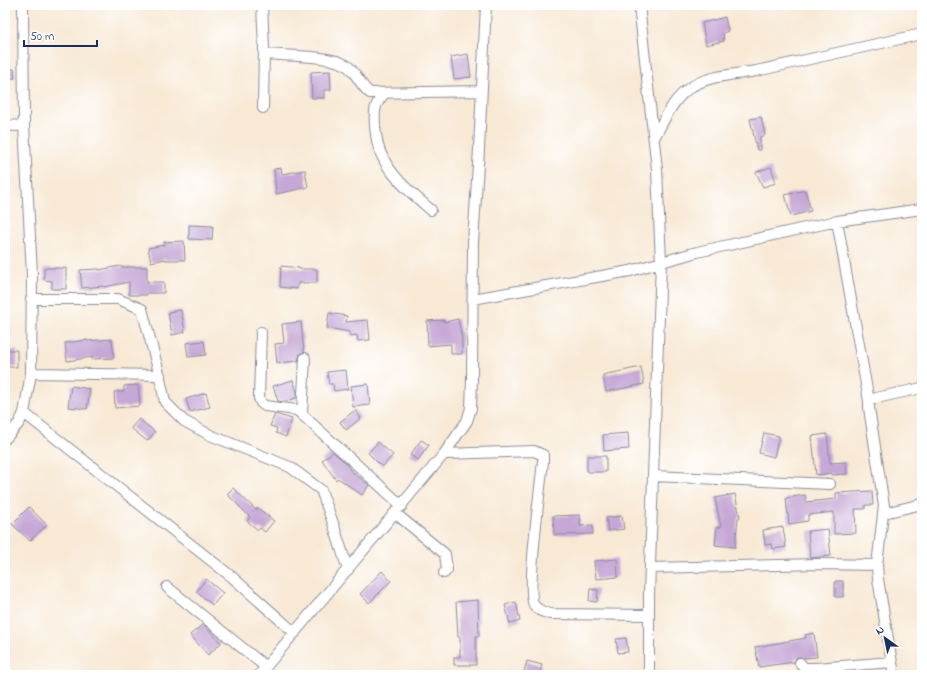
<svg xmlns="http://www.w3.org/2000/svg" width="927" height="680" viewBox="0 0 927 680" font-family="'Indie Flower',sans-serif">
<rect width="100%" height="100%" fill="#fff"/>
<filter id="ink" filterUnits="userSpaceOnUse"><feTurbulence type="fractalNoise" baseFrequency=".025" numOctaves="2"/><feDisplacementMap in="SourceGraphic" scale="8" xChannelSelector="R" yChannelSelector="G"/><feConvolveMatrix kernelMatrix="1 2 1 2 8 2 1 2 1" color-interpolation-filters="sRGB"/></filter>
<filter id="wash" filterUnits="userSpaceOnUse"><feTurbulence type="fractalNoise" baseFrequency=".012" numOctaves="4" result="noise"/><feDisplacementMap in="SourceGraphic" scale="16" xChannelSelector="R" yChannelSelector="G"/><feGaussianBlur stdDeviation="0.9" result="paint"/><feColorMatrix in="noise" values="0 0 0 0 0 0 0 0 0 0 0 0 0 0 0 0 0 1.4 0 .05"/><feComposite in="paint" operator="in"/></filter>
<g filter="url(#wash)">
<rect width="100%" height="100%" fill="#f8e9d5"/>
<g id="blocks">
<path fill="#c6a7d6" d="M725 17 728 31 723 33 724 41 706 45 702 23Z
M468 54 471 77 454 79 451 57Z
M5 69H14L15 78H5Z
M330 71 331 90H324V98H312L311 72Z
M761 117 765 135 760 137V150H757L750 119Z
M771 167 776 183 763 187 756 172Z
M281 168 282 174 305 170 308 187 276 194 274 169Z
M805 190 811 211 791 216 785 195Z
M189 225 213 226 212 240 189 239Z
M184 241 185 260H165V259L151 262 148 248 164 245V242Z
M120 266 121 267H147V282H164V293H147V295H129V282L104 287V286L82 288 80 270 99 269V270Z
M281 266 299 268V269H317V283H298L297 289 280 287Z
M44 268H66V289H52V281L44 280Z
M181 310 185 332 172 335 168 312Z
M329 313 347 316 346 322 368 320 370 340 358 341 357 335 350 336V332L327 328Z
M458 319 462 338V354H451V344L428 346 427 321 444 320V322Z
M301 322 304 352 300 354 298 361 277 363 275 344 284 343 282 324Z
M112 339 114 358 92 359V357L67 361 65 343 87 340V341Z
M204 341 206 355 188 357 186 343Z
M5 350H17V367H5Z
M641 367 644 384 606 392 603 375Z
M346 370 348 389 334 391 333 384H329L327 372Z
M293 380 297 392 296 398 284 402 278 401 273 386Z
M368 384 370 405 353 407 351 386Z
M138 385 140 406 115 408 114 392H124V386Z
M71 386 90 389 87 409 68 407Z
M206 393 210 407 190 412 186 399Z
M355 410 361 418 346 430 340 422Z
M275 414 292 419 286 437 276 433 277 428 270 426Z
M139 419 155 432 147 441 131 428Z
M628 433 629 449 604 451 603 435Z
M764 433 779 436 774 457 759 453Z
M827 434 830 463 846 462 847 474 832 475V473L816 475 812 436Z
M421 440 429 445 418 460 410 455Z
M378 442 393 455 382 467 368 453Z
M333 452 346 463 351 471 369 485 362 495 338 478 336 480 322 460Z
M587 456H606V472H587Z
M233 488 256 510 258 508 274 521 265 532 260 528 258 530 247 521 250 517 227 494Z
M872 491 873 505H865V509H855L856 533 834 534V512L808 515V521L789 524 786 498 805 495 806 502 836 499V493Z
M735 494 740 517 738 518 735 547 715 545 717 527H721L715 498Z
M29 507 47 525 30 541 12 524Z
M580 515V526L593 525V534L554 535 553 516Z
M622 516 624 529 608 531 606 518Z
M783 527 786 547 773 549 772 544 765 545 763 530Z
M828 529 831 556 810 558 808 531Z
M617 559 618 577 596 579 594 561Z
M382 571 391 581 369 603 360 594Z
M206 579 223 593 213 605 196 592Z
M835 581H843V597H835Z
M590 589 598 590 597 602 589 601Z
M478 600 479 636H476V665H454V657H460V637H458L456 602Z
M516 602 520 621 510 624 505 605Z
M203 624 221 643 208 655 190 635Z
M814 633 817 657 804 658 799 657 796 658 794 662 759 667 755 647 806 638 805 635Z
M626 638 628 652 618 653 616 639Z
M527 661 542 665 539 675H523Z"/>
</g>
</g>
<g filter="url(#ink)">
<use href="#blocks" fill-opacity="0" stroke="#8a8c9a" stroke-width="1"/>
<g fill="none" stroke-linecap="round" stroke-linejoin="round">
<defs>
<path id="street" d="M262 5 264 47 263 108
M639 5 657 169 661 263 653 476 649 595V675
M264 54C284 56 331 55 346 65 357 72 360 86 370 93L482 91
M385 93C374 104 374 111 375 126 376 136 377 147 382 156 392 178 414 195 431 210
M5 126 24 125
M654 138C664 121 673 98 691 87 710 75 734 75 756 71 811 59 867 46 922 34
M837 221 869 401
M31 299H118L142 309 158 369 165 402 184 421 210 435 290 467 321 490 333 523 348 570
M473 299 630 271 697 252 837 221 922 209
M261 332 259 398 261 403 265 406 297 410 402 506
M31 373 160 375
M24 413 232 577 295 633
M302 414 305 358
M5 439 19 423 24 413 31 373 32 274 24 125 23 5
M444 454 534 451 543 455V461C541 482 526 593 534 605 538 611 544 612 550 614L649 615
M653 476 830 484
M395 513 445 554 447 570 444 573
M884 513 922 504
M877 565 884 506 869 408V401L876 398 922 388
M650 568 819 564 877 565 878 579 894 675
M167 587 266 667
M800 663 804 668H816L892 662
M259 675 444 454 467 421 471 408 472 379 473 243 479 149 486 5"/>
</defs>
<use href="#street" stroke="#8a8c9a" stroke-width="12"/>
<use href="#street" stroke="#fff" stroke-width="10"/>
</g>
</g>
<rect width="927" height="680" fill="none" stroke="#fff" stroke-width="20"/>
<g transform="translate(885 638) rotate(327)" stroke="#ffffff" stroke-width="3" paint-order="stroke">
<path d="M0-3L7 15L0 10L-7 15Z" fill="#1b2f5e"/>
<text y="-6" font-size="11" font-weight="bold" text-anchor="middle" fill="#1b2f5e">N</text>
</g>
<path d="M24 40v6h73v-6" fill="none" stroke="#1b2f5e" stroke-width="2"/>
<text x="30" y="40" font-size="12" fill="#1b2f5e" stroke="#ffffff" stroke-width="3" paint-order="stroke">50 m</text>
</svg>
